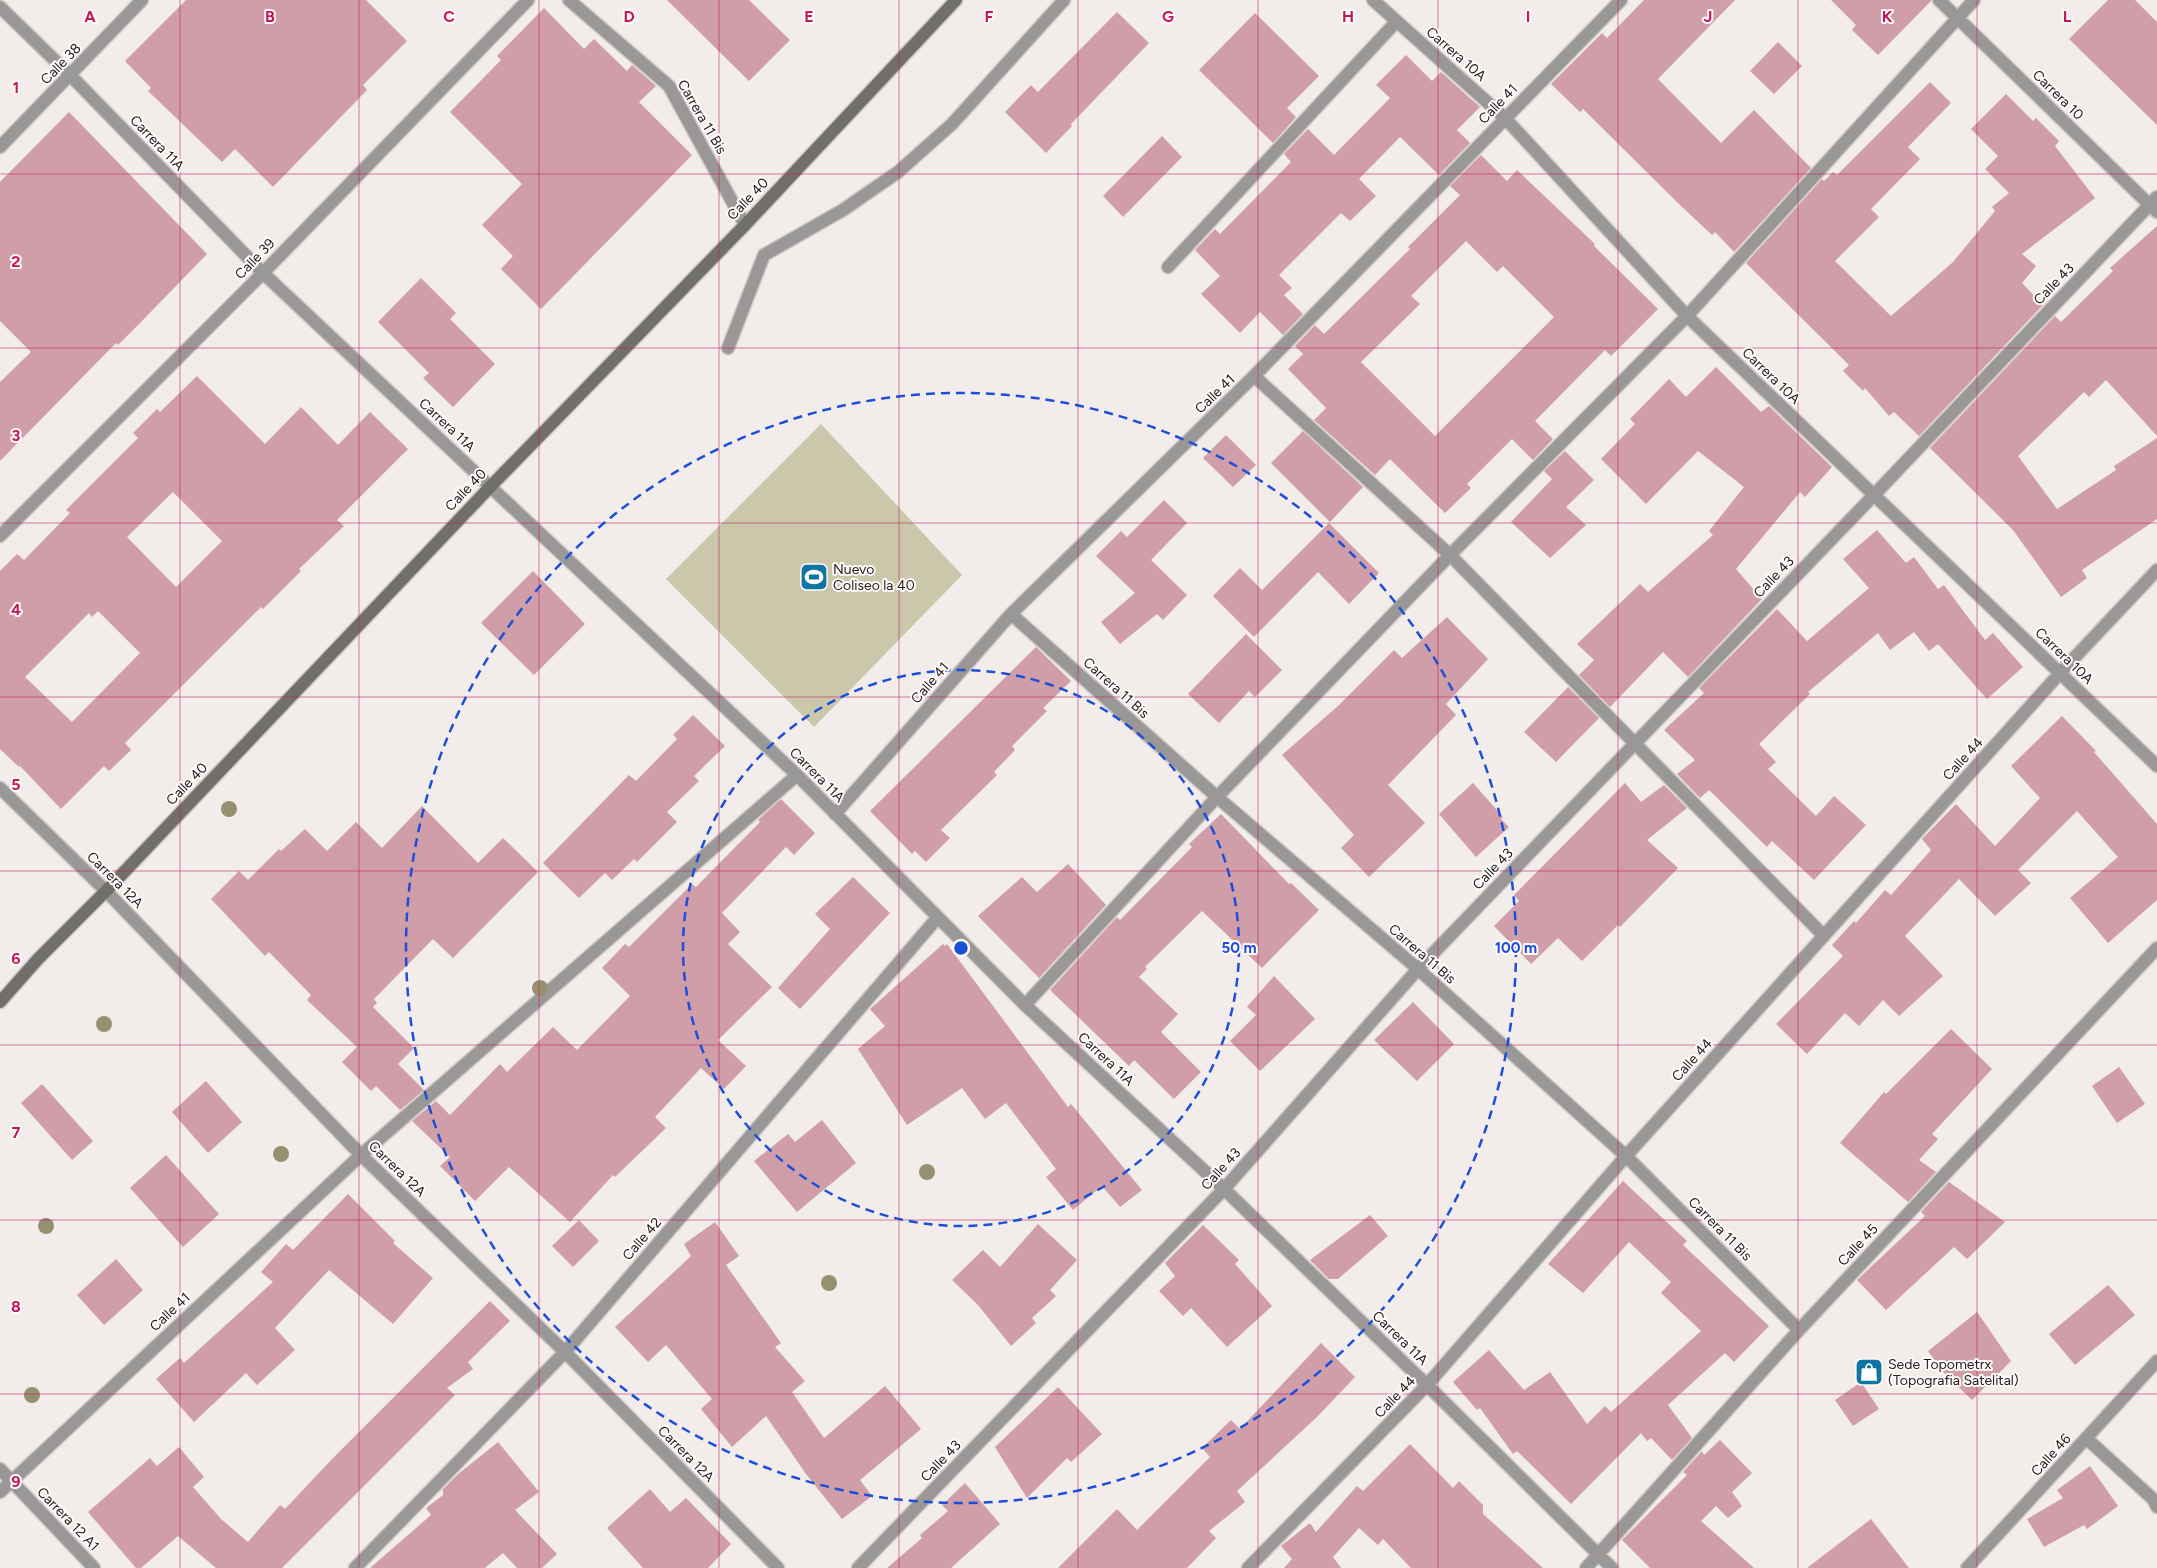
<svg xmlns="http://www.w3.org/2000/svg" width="2157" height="1568" viewBox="0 0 2157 1568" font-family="Figtree,sans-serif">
<rect width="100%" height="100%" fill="#f2eceb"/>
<path fill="#cac7ab" d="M821 424 962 575 814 727 666 579Z"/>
<path fill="#cf9ea9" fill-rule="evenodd" d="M186 0H366L407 41 363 85 367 90 273 187 235 149 222 162 148 91 151 88 125 61Z
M667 0H749L790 40 749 81Z
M1644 0H1735L1658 79 1721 143 1754 110 1811 168 1734 252 1715 232 1712 235 1681 206 1583 109 1580 112 1551 84 1602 33 1607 38Z
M1831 0H1931V1L1878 55 1852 30 1856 25Z
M2108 0H2135L2157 22V125L2069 39Z
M544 8 584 49 594 39 627 71 632 65 656 86 639 102 692 155 541 309 501 269 513 256 482 225 522 184 450 112 501 60 497 56Z
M1117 12 1149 43 1071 124 1072 126 1046 153 1005 112 1031 85 1038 92Z
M1255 13 1319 76 1287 108 1296 117 1273 143 1199 70Z
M1778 42 1802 66 1774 94 1750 71Z
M1406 55 1432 81 1441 72 1480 107 1457 130 1470 143 1439 175 1400 137 1359 179 1376 196 1350 221 1341 213 1279 275 1292 288 1284 295 1303 314 1283 335 1260 312 1240 333 1201 294 1220 276 1195 250 1215 229 1220 234 1291 162 1284 154 1308 129 1334 155 1390 98 1376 85Z
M1930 82 1951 103 1908 147 1920 159 1871 209 1879 217 1835 261 1891 316 1953 262 1995 211 1992 207 2009 193 1985 169 1998 156 1971 129 2006 94 2033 121 2036 118 2059 141 2055 146 2095 198 2022 254 2036 266 2022 283 2043 305 1919 436 1894 412 1889 416 1865 388 1863 391 1843 371 1849 365 1746 263 1822 179 1824 181 1833 172 1837 175Z
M69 112 207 254 141 322 118 345 116 343 0 461V382L31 352 0 321V182Z
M1162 136 1182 157 1123 217 1103 196Z
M1481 155 1507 181 1517 170 1595 244 1594 246 1658 309 1611 356 1605 350 1535 421 1553 439 1533 460 1512 439 1467 484 1471 488 1445 513 1390 459 1375 475 1314 420 1326 408 1288 369 1303 354 1295 346 1315 325 1324 334 1410 249 1408 247 1460 195 1450 186ZM1466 241 1497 272 1503 266 1554 317 1435 436 1361 362 1420 304 1411 296Z
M2157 226V436L2106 380 2089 397 2084 392 2018 456 2057 509 2116 470 2114 466 2157 438V519L2082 570 2087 578 2061 597 2013 530 1930 448 2055 316 2061 322 2113 271 2110 268Z
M421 278 456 313 450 319 495 364 453 407 423 378 429 373 378 322Z
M1716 367 1761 412 1769 406 1832 467 1805 497 1800 492 1736 569 1762 599 1688 677 1663 652 1610 707 1579 675 1594 660 1577 644 1640 584 1648 592 1713 535 1709 531 1744 487 1698 451 1646 504 1601 459 1635 424 1630 419 1669 379 1686 397Z
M197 376 265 444 301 407 338 445 370 412 408 449 337 520 344 526 299 569 301 571 263 609 261 607 125 743 131 750 109 771 104 766 61 809 20 766 19 767 0 749V571L17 554 24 560 70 513 66 510 138 438 133 433 157 409 160 412ZM173 492 222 541 176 587 127 537ZM98 611 140 653 72 722 25 677 89 613 92 617Z
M1303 431 1363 487 1330 522 1271 463Z
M1226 435 1256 465 1233 487 1203 458Z
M1565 451 1594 480 1566 507 1586 525 1550 558 1511 522 1552 479 1544 471Z
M1164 500 1187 523 1151 560 1187 595 1163 620 1157 614 1120 644 1101 622 1135 593 1096 556 1121 531 1127 537Z
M1329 523 1379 573 1349 604 1318 572 1254 637 1213 596 1240 568 1262 590Z
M1877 530 1906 563 1914 557 1938 589 1944 585 1985 640 1993 633 2023 667 1987 699 1938 644 1929 651 1914 632 1890 650 1878 633 1808 692 1810 694 1759 744 1776 762 1768 769 1816 816 1834 796 1866 825 1814 880 1772 841 1767 847 1709 790 1700 798 1677 774 1695 760 1664 730 1704 693 1699 688 1777 609 1807 641 1869 588 1843 559Z
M533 571 585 624 534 675 481 623Z
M1447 617 1488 659 1446 704 1456 715 1388 785 1425 823 1369 877 1341 848 1354 835 1282 755 1339 705 1394 650 1402 658Z
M1246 634 1282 670 1255 697 1249 691 1219 723 1188 694Z
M1036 647 1071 681 1043 708 1047 711 1012 746 1015 750 994 772 997 775 941 830 950 838 926 862 915 851 912 854 870 811Z
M1568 687 1599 718 1556 762 1524 732Z
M693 715 725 746 694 776 699 781 667 812 677 822 637 862 634 859 612 880 605 873 579 898 543 863 629 775 636 781 677 739 673 735Z
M2062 716 2096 751 2094 752 2157 824V900L2108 943 2070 898 2118 857 2077 811 2018 870 2031 883 1995 916 1959 879 1905 936 1943 976 1899 1016 1883 1000 1859 1026 1845 1013 1807 1054 1776 1024 1843 956 1832 945 1854 921 1856 923 1885 890 1891 895 1931 850 1922 839 1956 804 1995 846 2040 798 2011 766Z
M1473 783 1503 817 1501 819 1509 827 1476 857 1439 814Z
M1625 783 1641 802 1664 785 1687 808 1647 840 1678 868 1620 927 1618 925 1582 961 1558 938 1531 964 1494 926 1519 901 1514 895Z
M781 799 815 833 794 855 786 847 722 913 740 932 728 944 772 987 718 1040 746 1066 724 1089 701 1068 655 1117 666 1128 615 1177 613 1175 570 1222 509 1167 475 1201 440 1166 450 1157 412 1121 436 1101 450 1115 500 1064 507 1072 553 1027 577 1050 630 996 602 968 625 944 629 947 692 884 696 887 760 822 758 820Z
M422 806 478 863 503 838 538 872 453 958 433 939 374 999 377 1003 373 1007 414 1048 398 1064 424 1090 400 1110 376 1086 371 1091 342 1062 357 1047 307 1000 311 995 269 952 265 956 211 899 239 871 248 880 279 849 281 851 305 829 327 851 356 822 382 848Z
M1221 814 1289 884 1291 883 1319 910 1262 968 1202 911 1145 967 1147 969 1139 977 1178 1014 1161 1032 1201 1072 1174 1099 1134 1060 1129 1066 1050 990 1117 917 1120 920 1192 847 1189 844Z
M1068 864 1106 905 1039 978 978 916 1022 877 1037 892Z
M853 877 890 913 800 1009 778 988 830 929 815 914Z
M943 944 945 946 947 944 1068 1107 1071 1104 1142 1190 1120 1207 1102 1186 1073 1210 1046 1177 1056 1169 1006 1103 985 1119 962 1088 907 1125 858 1049 885 1026 870 1009Z
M1274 976 1315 1019 1260 1071 1230 1041 1256 1015 1247 1007Z
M1413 1002 1454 1044 1417 1081 1374 1040Z
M1951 1029 1992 1069 1932 1134 1938 1139 1919 1160 1936 1172 1908 1202 1840 1143 1884 1092 1886 1094Z
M2119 1067 2145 1104 2117 1123 2092 1086Z
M206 1081 242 1122 208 1153 172 1112Z
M42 1084 93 1141 72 1160 21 1103Z
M822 1120 856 1163 797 1212 754 1161 788 1134 795 1142Z
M166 1155 219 1214 183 1247 130 1188Z
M1623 1181 1687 1241 1683 1245 1769 1326 1734 1362 1725 1353 1668 1405 1692 1438 1672 1460 1651 1438 1647 1441 1641 1433 1571 1504 1517 1451 1513 1454 1480 1408 1477 1410 1453 1382 1489 1350 1524 1390 1550 1372 1587 1424 1605 1406 1611 1412 1701 1331 1661 1293 1671 1282 1629 1242 1583 1293 1548 1264Z
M1949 1182 2005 1222 1967 1259 1954 1247 1886 1310 1857 1280 1925 1216 1921 1212Z
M348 1194 395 1241 393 1243 433 1278 393 1324 329 1270 275 1328 295 1350 257 1385 246 1373 194 1422 156 1379 180 1358 184 1363 273 1282 261 1272 286 1244 293 1250Z
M1370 1215 1388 1236 1338 1279H1329L1310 1260Z
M579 1220 599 1241 573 1267 552 1246Z
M715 1222 739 1256 726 1265 781 1343 775 1347 805 1381 792 1392 824 1438 885 1386 921 1429 860 1480 872 1496 842 1519 806 1474 766 1416 732 1447 701 1409 712 1399 666 1345 648 1362 615 1327 691 1256 684 1244Z
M1038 1224 1077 1260 1050 1290 1056 1296 1032 1318 1036 1323 1011 1346 978 1305 952 1280 983 1250 1000 1267Z
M1203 1225 1239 1260 1235 1264 1272 1306 1227 1347 1191 1308 1183 1316 1159 1291 1175 1276 1165 1263Z
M116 1259 143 1290 104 1325 77 1295Z
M2108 1285 2135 1315 2075 1365 2049 1334Z
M490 1301 510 1321 468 1362 473 1369 447 1388 455 1395 282 1568H216L178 1536 141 1568H136L88 1512 150 1458 157 1466 179 1447 204 1477 193 1487 221 1519 248 1542 280 1505 285 1509 333 1458Z
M1977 1312 2011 1361 1972 1400 1945 1374 1928 1351Z
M1321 1343 1355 1377 1317 1417 1237 1491 1245 1502 1209 1531 1216 1538 1187 1568H1058L1117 1509 1137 1530 1210 1457 1202 1448 1231 1420 1240 1429Z
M1861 1382 1879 1409 1853 1426 1835 1400Z
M1058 1387 1102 1434 1071 1462 1067 1458 1027 1498 995 1447Z
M1720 1440 1752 1473 1732 1492 1742 1506 1728 1518 1716 1506 1701 1521 1754 1568H1650L1622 1540 1687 1475 1683 1472 1702 1451 1704 1455Z
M498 1442 539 1492 515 1510 557 1554 542 1568H517L503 1553 485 1568H370L431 1515 426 1508 443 1495V1489L457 1475Z
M1410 1444 1453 1488 1459 1481 1483 1505V1514L1543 1568H1411L1383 1539 1378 1545 1359 1528 1333 1557 1341 1568H1284L1292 1559 1281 1546 1310 1523 1316 1532 1357 1486 1363 1491Z
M2090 1466 2118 1506 2087 1529 2084 1525 2044 1547 2027 1519 2063 1498 2057 1490Z
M965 1483 1000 1524 951 1568H887L922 1538 920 1535 948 1511 942 1505Z
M650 1489 670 1512 686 1498 731 1544 708 1568H643L607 1528Z
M1871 1519 1909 1568H1807Z"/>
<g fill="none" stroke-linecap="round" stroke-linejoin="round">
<defs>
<path id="street" d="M569 0 669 86 745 225
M1373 0 1505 118 1687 316 2157 766
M1939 0 2157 212
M0 7 71 76 263 273 797 775 1025 1005 1224 1189 1427 1385 1612 1568
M0 147 142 0
M1168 267 1396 22
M728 348 764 255 843 210 898 172 952 124 1064 0
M1254 376 1450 555 1824 936
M0 536 263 273 528 0
M1011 614 1217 797 1418 969 1626 1156 1799 1330
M0 788 106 891 361 1155 565 1352 778 1568
M835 814 1011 614 1254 376 1621 0
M1025 1005 1217 797 1450 555 1687 316 1974 0
M2086 1438 2153 1499 2157 1507
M0 1469 94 1568
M0 1492 361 1155 797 775
M355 1568 565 1352 938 917
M858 1568 1224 1189 1418 969 1874 495 2157 197
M1248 1568 1427 1385 1626 1156 2060 673 2157 570
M1586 1568 1799 1330 2157 948
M1967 1568 2157 1361"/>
<path id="secondary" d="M0 1002 38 959 106 891 491 486 745 225 956 0"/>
</defs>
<use href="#street" stroke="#cdc7c6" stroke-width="15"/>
<use href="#secondary" stroke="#cdc7c6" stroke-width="15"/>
<use href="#street" stroke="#999896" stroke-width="12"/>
<use href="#secondary" stroke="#716f6c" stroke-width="12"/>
</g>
<g fill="#969071">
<circle cx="229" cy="809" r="8"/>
<circle cx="540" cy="988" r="8"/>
<circle cx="104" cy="1024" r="8"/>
<circle cx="281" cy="1154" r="8"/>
<circle cx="927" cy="1172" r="8"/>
<circle cx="46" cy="1226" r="8"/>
<circle cx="829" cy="1283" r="8"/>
<circle cx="32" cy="1395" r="8"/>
</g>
<path fill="none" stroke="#c2185b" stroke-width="1" stroke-opacity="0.55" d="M180 0V1568M359 0V1568M539 0V1568M719 0V1568M899 0V1568M1078 0V1568M1258 0V1568M1438 0V1568M1618 0V1568M1798 0V1568M1977 0V1568M0 174H2157M0 348H2157M0 523H2157M0 697H2157M0 871H2157M0 1045H2157M0 1220H2157M0 1394H2157"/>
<g fill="none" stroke="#1d4ed8" stroke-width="2.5" stroke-dasharray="9 6">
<circle cx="961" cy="948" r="278"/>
<circle cx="961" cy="948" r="555"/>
</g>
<defs>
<symbol id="stadium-square" viewBox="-11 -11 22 22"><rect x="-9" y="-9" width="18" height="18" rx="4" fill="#0f76a2" stroke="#fffaf9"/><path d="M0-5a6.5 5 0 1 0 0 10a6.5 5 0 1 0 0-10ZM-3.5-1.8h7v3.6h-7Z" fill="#fff"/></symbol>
<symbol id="shop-square" viewBox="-11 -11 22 22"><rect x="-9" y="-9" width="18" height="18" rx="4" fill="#0f76a2" stroke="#fffaf9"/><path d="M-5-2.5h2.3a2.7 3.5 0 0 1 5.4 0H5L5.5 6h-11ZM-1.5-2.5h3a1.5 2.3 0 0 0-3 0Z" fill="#fff"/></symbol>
</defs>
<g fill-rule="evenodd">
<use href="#stadium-square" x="798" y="561" width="32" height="32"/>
<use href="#shop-square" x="1853" y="1356" width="32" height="32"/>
</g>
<g text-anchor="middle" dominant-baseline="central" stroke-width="4" stroke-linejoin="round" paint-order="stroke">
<g font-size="14" fill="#232120" stroke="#fffaf9">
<text transform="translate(1456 54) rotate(41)">Carrera 10A</text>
<text transform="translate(61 64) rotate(-46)">Calle 38</text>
<text transform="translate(2058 95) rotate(44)">Carrera 10</text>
<text transform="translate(1498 104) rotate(-46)">Calle 41</text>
<text transform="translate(702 117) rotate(60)">Carrera 11 Bis</text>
<text transform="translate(157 143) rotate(46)">Carrera 11A</text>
<text transform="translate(748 199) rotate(-46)">Calle 40</text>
<text transform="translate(255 259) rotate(-46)">Calle 39</text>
<text transform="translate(2054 284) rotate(-46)">Calle 43</text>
<text transform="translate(1771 376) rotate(44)">Carrera 10A</text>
<text transform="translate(1215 394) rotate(-44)">Calle 41</text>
<text transform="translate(447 425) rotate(43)">Carrera 11A</text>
<text transform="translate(466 490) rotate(-46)">Calle 40</text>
<text transform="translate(1774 577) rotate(-46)">Calle 43</text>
<text transform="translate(2064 656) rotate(44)">Carrera 10A</text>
<text transform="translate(930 683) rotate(-49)">Calle 41</text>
<text transform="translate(1116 688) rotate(42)">Carrera 11 Bis</text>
<text transform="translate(1963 759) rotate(-48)">Calle 44</text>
<text transform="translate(817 775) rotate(45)">Carrera 11A</text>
<text transform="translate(187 784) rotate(-46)">Calle 40</text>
<text transform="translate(1493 869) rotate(-46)">Calle 43</text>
<text transform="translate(115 880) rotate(45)">Carrera 12A</text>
<text transform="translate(1422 954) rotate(41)">Carrera 11 Bis</text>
<text transform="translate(1106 1059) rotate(43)">Carrera 11A</text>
<text transform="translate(1692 1060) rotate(-48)">Calle 44</text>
<text transform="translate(397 1169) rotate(44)">Carrera 12A</text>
<text transform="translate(1221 1169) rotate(-48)">Calle 43</text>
<text transform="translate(1720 1229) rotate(45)">Carrera 11 Bis</text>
<text transform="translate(642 1239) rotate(-49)">Calle 42</text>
<text transform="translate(1858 1245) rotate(-47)">Calle 45</text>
<text transform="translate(170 1312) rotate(-43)">Calle 41</text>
<text transform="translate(1400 1338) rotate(44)">Carrera 11A</text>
<text transform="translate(1395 1397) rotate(-46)">Calle 44</text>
<text transform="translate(686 1454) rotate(45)">Carrera 12A</text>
<text transform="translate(2051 1455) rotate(-48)">Calle 46</text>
<text transform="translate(941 1461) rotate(-46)">Calle 43</text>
<text transform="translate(68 1519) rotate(46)">Carrera 12 A1</text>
</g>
<g font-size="14" fill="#232120" stroke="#fffaf9" text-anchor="start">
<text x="833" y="569">Nuevo<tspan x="833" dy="16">Coliseo la 40</tspan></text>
<text x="1888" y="1364">Sede Topometrx<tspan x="1888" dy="16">(Topografia Satelital)</tspan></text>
</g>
</g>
<g font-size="16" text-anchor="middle" font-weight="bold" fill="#c2185b" stroke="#fffaf9" stroke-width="4" stroke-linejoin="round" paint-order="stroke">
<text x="90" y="22">A</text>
<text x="270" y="22">B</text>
<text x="449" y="22">C</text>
<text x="629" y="22">D</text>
<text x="809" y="22">E</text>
<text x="989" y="22">F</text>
<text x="1168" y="22">G</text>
<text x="1348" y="22">H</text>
<text x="1528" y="22">I</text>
<text x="1708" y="22">J</text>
<text x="1887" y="22">K</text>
<text x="2067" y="22">L</text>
<text x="16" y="93">1</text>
<text x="16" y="267">2</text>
<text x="16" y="441">3</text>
<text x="16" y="615">4</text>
<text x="16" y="790">5</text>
<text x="16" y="964">6</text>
<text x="16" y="1138">7</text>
<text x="16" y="1312">8</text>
<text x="16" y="1487">9</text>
</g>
<circle cx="961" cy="948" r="8" fill="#1d4ed8" stroke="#fffaf9" stroke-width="2.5"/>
<g font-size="15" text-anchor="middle" font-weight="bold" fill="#1d4ed8" stroke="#fffaf9" stroke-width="4" stroke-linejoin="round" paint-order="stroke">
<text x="1239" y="953">50 m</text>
<text x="1516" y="953">100 m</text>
</g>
</svg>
